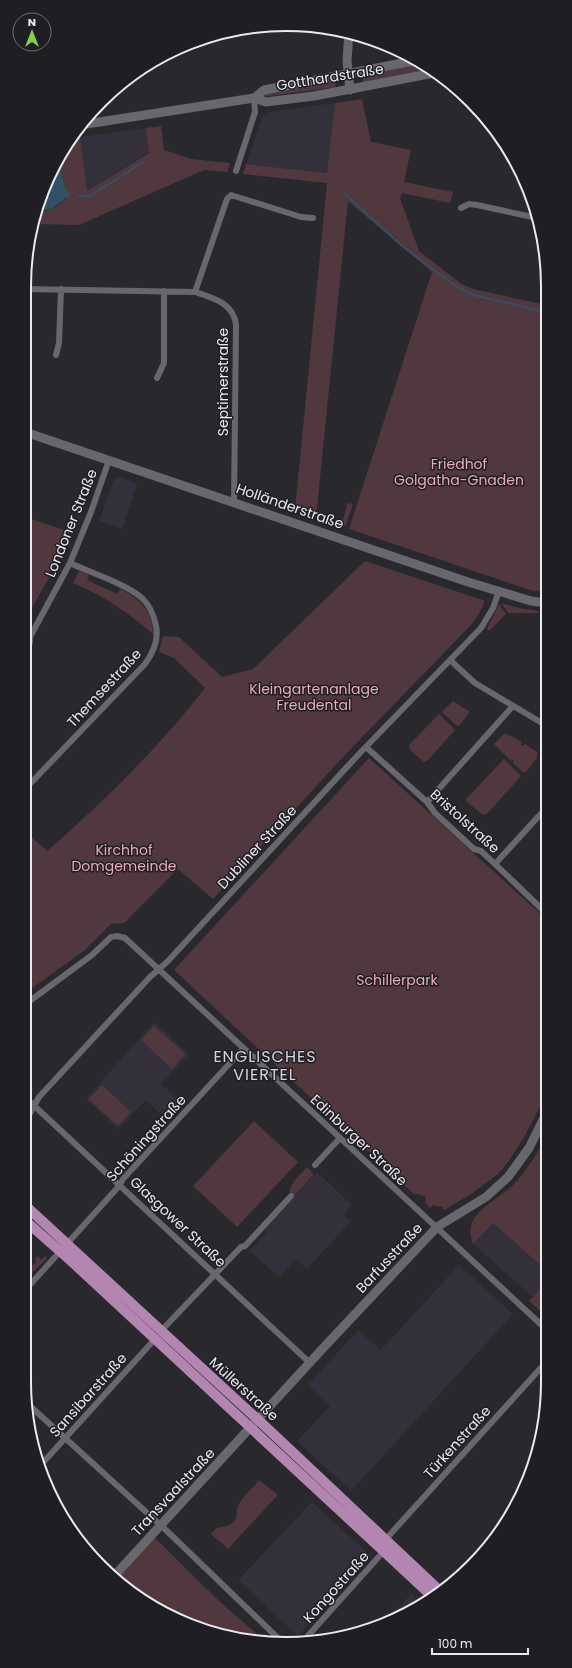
<svg xmlns="http://www.w3.org/2000/svg" width="572" height="1668" viewBox="0 0 572 1668" font-family="Poppins,sans-serif">
<rect width="100%" height="100%" fill="#29282d"/>
<path fill="#33303b" d="M335 103 328 173 246 164 262 117 268 112Z
M146 128 149 153H147L87 191 80 137Z
M118 477 137 484 122 529 99 521 114 479Z
M154 1022 189 1054 161 1084 181 1102 166 1119 146 1100 118 1129 86 1099Z
M317 1172 352 1205 344 1215 351 1221 307 1269 296 1259 279 1277 250 1251 267 1232 264 1229Z
M493 1222 548 1272V1281L533 1297 473 1244Z
M459 1265 513 1314 351 1491 297 1441 330 1406 308 1385 358 1330 381 1350Z
M312 1502 371 1556 298 1636 238 1580Z
M411 1594 421 1604 387 1620Z"/>
<path fill="#51373e" d="M421 63 431 70 363 83 362 75Z
M335 80 336 87 263 97 264 94Z
M362 99 371 142 411 150 404 182 453 192 450 203 402 193 400 198 419 251 460 283 473 289 546 305V590L533 591 349 529 432 272 348 201 316 518 295 510 327 183 243 174 246 164 327 173 335 103Z
M161 126 164 150 191 159 230 163 227 172 204 170 79 225 32 224 36 211C42 211 50 211 56 207 61 204 63 198 70 198V194L66 191 56 162 71 138 80 137 87 191 149 153 146 128Z
M348 503 353 504 346 526 341 525Z
M25 517 70 532 50 576 25 620Z
M365 561 485 601 479 614 471 625 342 758 213 899 178 869 124 923 111 924 85 950 27 992V864L28 862 27 861 26 832 47 851C105 801 158 748 205 688L174 658 159 652 163 636 179 637 222 677 253 669Z
M79 571 89 575 87 580 117 594 120 589C142 600 151 609 154 635 129 613 104 596 73 583Z
M501 603 519 608 538 611V613H508Z
M499 604 506 614 489 631 487 629Z
M453 701 470 712 458 727 442 712Z
M439 714 455 730 427 761 424 762 410 750 409 745Z
M505 733 522 742 521 745 523 746 525 744 537 752V758L526 772H523L513 763 514 761 512 759 511 761 494 744Z
M369 758 547 920V1094L523 1139 509 1161 498 1174 470 1195 444 1210 442 1207 433 1205 430 1208 425 1203 426 1197 417 1194 415 1195 174 970Z
M504 759 521 776 488 813 483 815 467 802 466 799Z
M154 1026 185 1054 172 1069 141 1040Z
M102 1085 131 1112 118 1126 89 1099Z
M254 1121 298 1162 237 1227 193 1186Z
M548 1133V1272L493 1223 473 1244C461 1214 494 1203 512 1186 527 1171 538 1152 548 1133Z
M307 1167 314 1174 294 1196 290 1191C290 1182 301 1174 307 1167Z
M38 1256 41 1260 45 1256 47 1258 28 1277V1266L30 1264 32 1266 37 1261 35 1260Z
M548 1281V1318L529 1301Z
M259 1480 277 1494 276 1497 228 1549 211 1534C218 1523 227 1530 234 1521 239 1516 235 1509 239 1504 244 1495 253 1488 259 1480Z
M154 1537 218 1600 265 1641 252 1642 170 1617 118 1577Z"/>
<path fill="#315264" d="M56 162 60 169 66 191 70 193V198H66L52 209 36 211 51 170Z"/>
<g fill="none" stroke-linecap="round" stroke-linejoin="round">
<path stroke="#315264" stroke-width="2" d="M345 194 402 246 457 287 473 295 546 312
M79 196H90L143 162"/>
<path stroke="#68676d" stroke-width="6" d="M236 171 255 112 254 98
M461 208 469 204 477 205 537 218
M24 289 195 292C213 298 234 303 236 325L234 502
M195 292 227 199 231 195 301 217 313 218
M56 355 59 343 61 289
M157 378 164 363V291
M26 649 30 642V637L70 563 91 512 109 460
M450 660 475 683 547 726
M366 747 427 802 435 813 474 849 481 851 495 864 547 914
M26 788 145 664C153 653 159 640 156 626 154 616 150 606 143 599 129 585 89 572 70 563
M427 802 513 706
M495 864 547 807
M27 1003 92 955 111 937 117 936 125 938 548 1331
M28 1100 310 1363
M28 1117 39 1097 150 977 167 962 359 754 481 628 493 608 499 591
M315 1165 340 1138
M28 1287 120 1185 123 1179 243 1049
M161 1331 241 1247 245 1246 291 1196
M29 1405 168 1532 280 1640
M39 1467 155 1339
M385 1540 548 1360
M306 1638 384 1551"/>
<path stroke="#68676d" stroke-width="9" d="M349 32 347 61 350 90
M254 98 264 90 418 60
M80 125 254 98 266 102 314 96 434 73
M25 432 468 582 531 601 546 603
M115 1575 325 1346 437 1227 486 1197 508 1177 529 1148 547 1112"/>
<path stroke="#b386b1" stroke-width="10" d="M28 1208 268 1429 440 1591
M28 1223 70 1260 434 1598"/>
</g>
<g text-anchor="middle" dominant-baseline="central" stroke-width="3" stroke-linejoin="round" paint-order="stroke">
<g font-size="14" fill="#ebebee" stroke="#1f1e24">
<text transform="translate(330 77) rotate(-9)">Gotthardstraße</text>
<text transform="translate(223 382) rotate(-90)">Septimerstraße</text>
<text transform="translate(290 506) rotate(19)">Holländerstraße</text>
<text transform="translate(71 523) rotate(-68)">Londoner Straße</text>
<text transform="translate(104 688) rotate(-47)">Themsestraße</text>
<text transform="translate(465 821) rotate(42)">Bristolstraße</text>
<text transform="translate(257 847) rotate(-47)">Dubliner Straße</text>
<text transform="translate(146 1138) rotate(-48)">Schöningstraße</text>
<text transform="translate(359 1140) rotate(43)">Edinburger Straße</text>
<text transform="translate(178 1222) rotate(43)">Glasgower Straße</text>
<text transform="translate(389 1258) rotate(-47)">Barfusstraße</text>
<text transform="translate(244 1389) rotate(42)">Müllerstraße</text>
<text transform="translate(88 1395) rotate(-48)">Sansibarstraße</text>
<text transform="translate(457 1442) rotate(-48)">Türkenstraße</text>
<text transform="translate(173 1492) rotate(-47)">Transvaalstraße</text>
<text transform="translate(336 1587) rotate(-48)">Kongostraße</text>
</g>
<g font-size="14" fill="#edacbd" stroke="#1f1e24">
<text x="459" y="464">Friedhof<tspan x="459" dy="16">Golgatha-Gnaden</tspan></text>
<text x="314" y="689">Kleingartenanlage<tspan x="314" dy="16">Freudental</tspan></text>
<text x="124" y="850">Kirchhof<tspan x="124" dy="16">Domgemeinde</tspan></text>
<text x="397" y="980">Schillerpark</text>
</g>
<g font-size="16" letter-spacing="1" fill="#d6d4db" stroke="#1f1e24">
<text x="265" y="1056">ENGLISCHES<tspan x="265" dy="18">VIERTEL</tspan></text>
</g>
</g>
<path d="M0 0H572V1668H0ZM286 31H286A255 255 0 0 1 541 286V1382A255 255 0 0 1 286 1637H286A255 255 0 0 1 31 1382V286A255 255 0 0 1 286 31Z" fill="#1f1e24" fill-rule="evenodd"/>
<path fill="none" stroke="#ebebee" stroke-width="2" d="M286 31H286A255 255 0 0 1 541 286V1382A255 255 0 0 1 286 1637H286A255 255 0 0 1 31 1382V286A255 255 0 0 1 286 31Z"/>
<g transform="translate(32 32)"><circle r="19" fill="#1f1e24" stroke="#717075"/>
<path d="M0-3L7 15L0 10L-7 15Z" fill="#84d04e"/>
<text y="-6" font-size="11" font-weight="bold" text-anchor="middle" fill="#ebebee">N</text>
</g>
<path d="M432 1648v6h96v-6" fill="none" stroke="#ebebee" stroke-width="2"/>
<text x="438" y="1648" font-size="12" fill="#ebebee" stroke="#1f1e24" stroke-width="3" paint-order="stroke">100 m</text>
</svg>
